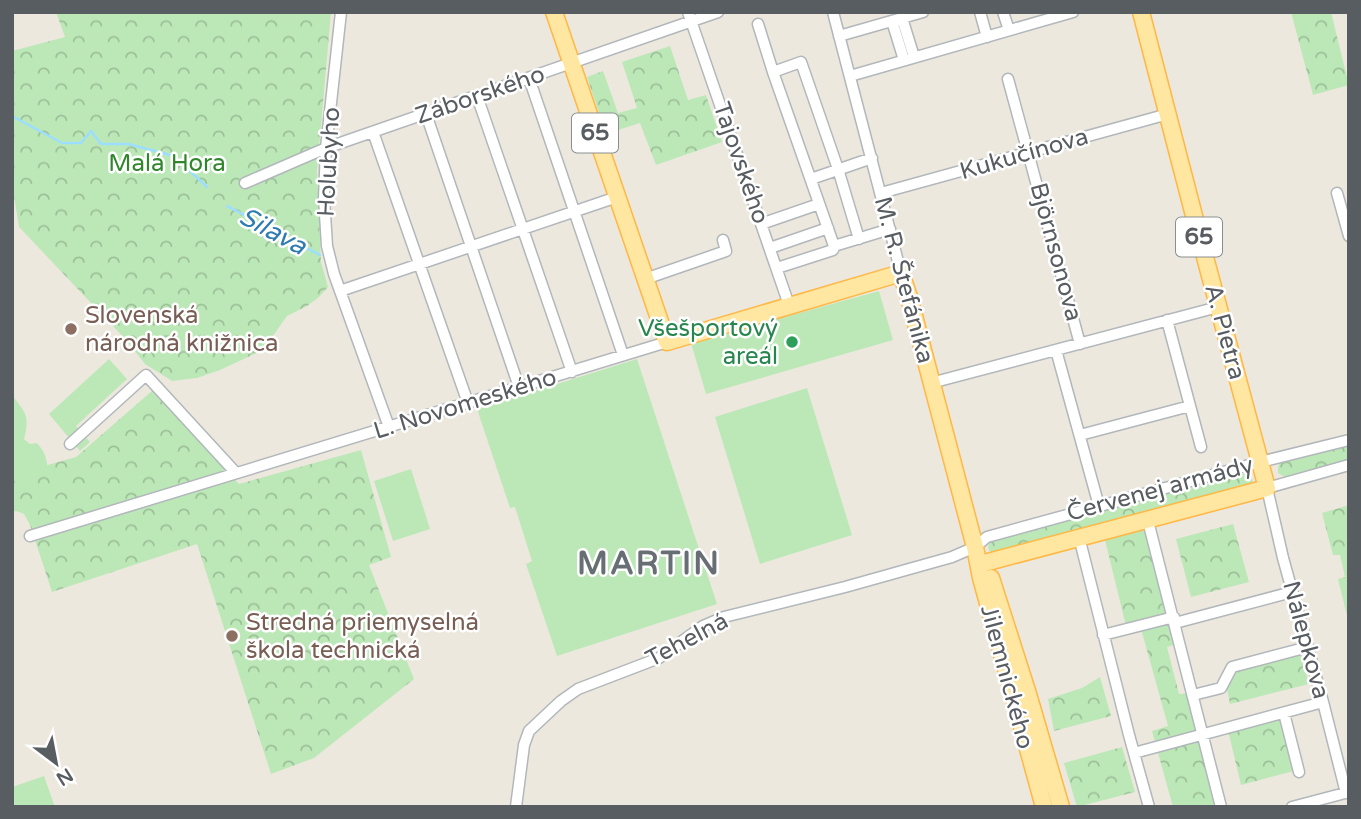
<svg xmlns="http://www.w3.org/2000/svg" width="1361" height="819" viewBox="0 0 1361 819" font-family="'Varela Round',sans-serif">
<defs>
<pattern id="forest-crowns" width="20" height="18" patternUnits="userSpaceOnUse" patternTransform="scale(1.75)"><rect width="20" height="18" fill="#bce8b7"/><path d="M2 6a3 3 0 1 1 6 0M12 15a3 3 0 1 1 6 0" fill="none" stroke="#9cbf98"/></pattern>
</defs>
<rect width="100%" height="100%" fill="#ede8de"/>
<path fill="#bce8b7" d="M879 291 893 340 706 394 691 343Z
M109 359 127 379 76 426 90 442 80 451 49 414Z
M637 359 717 604 557 656 526 564 532 561 515 507 510 508 477 409Z
M807 388 852 535 760 564 715 417Z
M12 395C26 413 30 416 24 439L30 444 37 443C48 455 48 465 47 480L12 495Z
M411 469 430 529 393 541 374 481Z
M44 776 55 807H12V787Z"/>
<path fill="url(#forest-crowns)" d="M56 12H331L317 171 321 262 328 287 319 297 307 306 287 316 263 350 220 370 197 378 172 381 145 364 127 341 19 227 12 184V51L65 37Z
M1291 12H1331L1349 85 1313 95Z
M670 46 688 100 706 95 722 142 656 165 640 123 606 134 587 77 603 71 618 113 637 108 622 62Z
M153 390 239 484 361 450 391 557 369 565 414 679 314 758 271 774 197 544 52 592 30 525 24 514 16 511 12 512V475L76 457Z
M1349 446V459L1285 477 1278 473V467L1280 463Z
M1246 473 1251 475 1253 483 1248 488 993 554C986 550 987 544 993 540Z
M1349 505V624L1338 579 1345 577 1340 555H1333L1322 513Z
M1233 524 1249 582 1191 597 1176 539Z
M1145 529 1168 614 1126 626 1105 540Z
M1171 622 1177 644 1167 647 1179 694 1189 693 1218 807H1173L1152 731 1168 726 1141 629Z
M1300 652 1309 684 1230 704 1224 673Z
M1100 677 1111 716 1054 731 1048 699 1082 688Z
M1285 713 1298 770 1241 785 1227 726Z
M1122 747 1135 792 1077 807 1064 763Z"/>
<g fill="none" stroke-linecap="round" stroke-linejoin="round">
<path stroke="#9cdeff" stroke-width="2.5" d="M12 116 62 143H81L91 131 101 144H128L174 156 207 187
M227 206 320 255"/>
<defs>
<path id="minor" d="M341 12 326 148 324 198 327 246 334 274 389 427
M688 12 789 305
M833 12 901 273
M980 12 987 37
M1003 12 1009 30
M902 18 914 57
M892 21 904 60
M758 24 773 72 801 62 838 169 859 239
M839 36 923 12
M773 72 834 246
M850 76 1073 12
M529 78 623 355
M1008 79 1080 344
M477 96 572 372
M426 114 519 387
M373 132 468 403
M811 179 872 158
M245 183 326 148 718 12
M881 193 1168 114
M1337 193 1349 236
M761 224 819 204
M770 248 828 228
M777 268 833 250 834 246 890 229
M645 279 726 251 723 240
M340 291 617 197
M1167 320 1201 447
M1056 350 1099 506
M931 383 1218 307
M1080 435 1190 406
M70 444 146 375 236 473
M1146 520 1149 525 1221 807
M30 536 667 342
M1079 537 1129 735 1149 807
M1175 623 1292 592
M1103 635 1174 617
M1193 695 1221 688 1232 667 1308 647
M1284 713 1299 772
M1134 753 1323 702
M1346 793 1323 702 1283 558 1267 488 1349 465
M516 807 524 745 529 731 561 701 578 689 659 658 703 626 724 617 845 587 952 557 975 547 987 537 1260 462 1349 440
M1292 807 1349 792"/>
<path id="primary" d="M554 12 667 342 901 273 909 297 975 547 981 578 1044 807
M988 562 1267 488 1198 231 1141 12
M991 578 1028 694 1061 807"/>
</defs>
<use href="#minor" stroke="#b2b7bb" stroke-width="13"/>
<use href="#primary" stroke="#ffb745" stroke-width="19"/>
<use href="#minor" stroke="#fff" stroke-width="10"/>
<use href="#primary" stroke="#ffe6a1" stroke-width="16"/>
</g>
<g fill="#8d6e63" stroke="#fff" stroke-width="2.5">
<circle cx="71" cy="329" r="7"/>
<circle cx="232" cy="636" r="7"/>
</g>
<circle fill="#2e9e5b" stroke="#fff" stroke-width="2.5" cx="792" cy="342" r="7"/>
<g text-anchor="middle" dominant-baseline="central" stroke-width="5" stroke-linejoin="round" paint-order="stroke">
<g fill="#fff" stroke="#8a8e91" stroke-width="2">
<rect x="572" y="113.5" width="46" height="39" rx="5"/>
<rect x="1176" y="217.5" width="46" height="39" rx="5"/>
</g>
<g font-size="23" font-weight="bold" fill="#585d62">
<text x="595" y="133">65</text>
<text x="1199" y="237">65</text>
</g>
<g font-size="24" fill="#585d62" stroke="#fff">
<text transform="translate(480 95) rotate(-19)">Záborského</text>
<text transform="translate(1024 154) rotate(-16)">Kukučínova</text>
<text transform="translate(329 162) rotate(-87)">Holubyho</text>
<text transform="translate(741 163) rotate(71)">Tajovského</text>
<text transform="translate(1056 252) rotate(75)">Björnsonova</text>
<text transform="translate(904 280) rotate(75)">M. R. Štefánika</text>
<text transform="translate(1225 332) rotate(75)">A. Pietra</text>
<text transform="translate(465 404) rotate(-17)">L. Novomeského</text>
<text transform="translate(1160 489) rotate(-15)">Červenej armády</text>
<text transform="translate(687 640) rotate(-28)">Tehelná</text>
<text transform="translate(1306 640) rotate(75)">Nálepkova</text>
<text transform="translate(1007 677) rotate(75)">Jilemnického</text>
</g>
<g font-size="24" fill="#30862b" stroke="#fff">
<text x="167" y="163">Malá Hora</text>
</g>
<g font-size="24" fill="#785e54" stroke="#fff" text-anchor="start">
<text x="85" y="315">Slovenská<tspan x="85" dy="28">národná knižnica</tspan></text>
<text x="246" y="622">Stredná priemyselná<tspan x="246" dy="28">škola technická</tspan></text>
</g>
<g font-size="24" fill="#27864d" stroke="#fff" text-anchor="end">
<text x="778" y="328">Všešportový<tspan x="778" dy="28">areál</tspan></text>
</g>
<g font-size="26" font-style="italic" fill="#2e7cb2" stroke="#fff">
<text transform="translate(273 231) rotate(28)">Silava</text>
</g>
<g font-size="32" font-weight="bold" letter-spacing="2" fill="#686f74" stroke="#fff">
<text x="649" y="564">MARTIN</text>
</g>
</g>
<rect width="1361" height="819" fill="none" stroke="#585d62" stroke-width="28"/>
<g transform="translate(56 763) rotate(148)" stroke="#ffffff" stroke-width="5" paint-order="stroke">
<path d="M0-5L12 26L0 18L-12 26Z" fill="#585d62"/>
<text y="-10" font-size="19" font-weight="bold" text-anchor="middle" fill="#585d62">N</text>
</g>
</svg>
